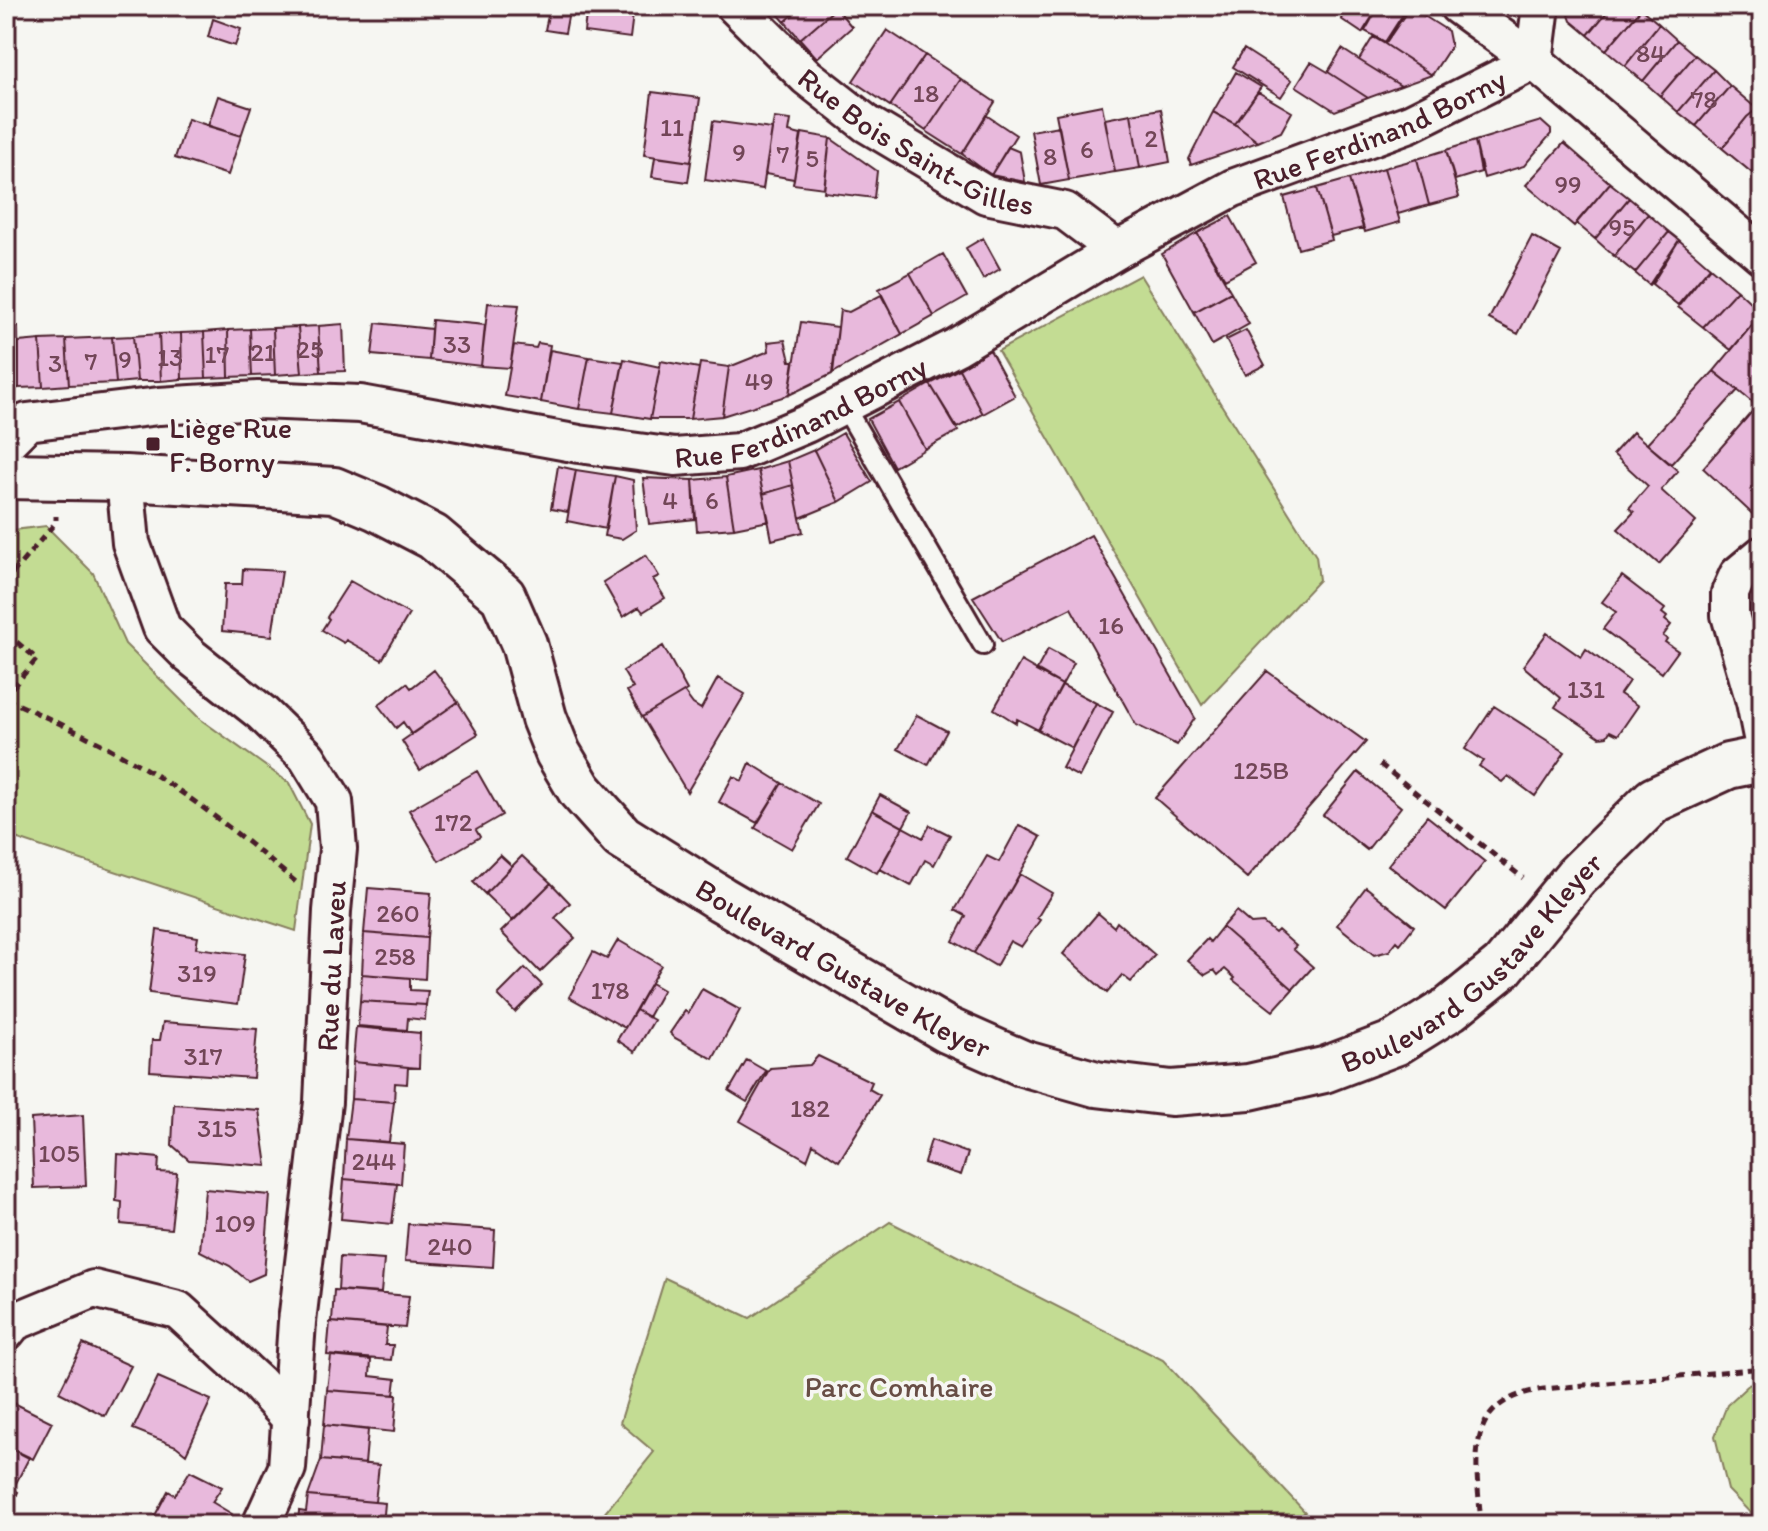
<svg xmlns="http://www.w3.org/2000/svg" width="1768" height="1531" viewBox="0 0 1768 1531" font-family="Itim,sans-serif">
<rect width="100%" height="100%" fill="#f6f6f2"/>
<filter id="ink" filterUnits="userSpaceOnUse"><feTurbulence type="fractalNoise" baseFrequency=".0125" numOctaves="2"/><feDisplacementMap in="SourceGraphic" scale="16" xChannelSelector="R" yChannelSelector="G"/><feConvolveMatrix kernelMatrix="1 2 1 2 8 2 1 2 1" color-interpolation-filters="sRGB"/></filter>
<g filter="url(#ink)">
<path fill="#c3dc93" stroke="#867e5f" stroke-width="2" d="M1140 275 1316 556 1319 580 1202 705 998 351Z
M46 526 93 573 125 644 200 719 289 783 310 824 296 931 6 835V531Z
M890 1222 1163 1360 1305 1512 1293 1525H595L654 1452 620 1423 665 1278 750 1318Z
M1762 1379V1525L1728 1490 1715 1436 1727 1405 1754 1380Z"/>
<path fill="#e8b9dc" stroke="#4a1f2b" stroke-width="2" d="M513 6H550L548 15 513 9Z
M550 6H570L565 33 545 30Z
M587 6H634L630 38 584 32Z
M771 6H802L785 22Z
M802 6H834L836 8 800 39 785 22Z
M1347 6H1379L1362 33 1341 19Z
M1379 6 1407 8 1385 42 1365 31Z
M1566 6H1612L1588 35 1571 21Z
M1612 6H1638L1641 9 1606 50 1588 35Z
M1410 7 1448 31 1451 46 1432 75 1385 44Z
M836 8 852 27 817 58 800 39Z
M1641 9 1659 24 1625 66 1606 50Z
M213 19 241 29 235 46 208 37Z
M1659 24 1677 40 1643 81 1625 66Z
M887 30 925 55 890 106 853 81Z
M1373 37 1385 44 1432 75 1401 86 1359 60Z
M1677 40 1695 55 1660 96 1643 81Z
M1244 49 1292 80 1281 97 1233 67Z
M1342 49 1359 60 1401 86 1368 98 1328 72Z
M925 55 961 79 926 131 890 106Z
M1695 55 1714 70 1678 112 1660 96Z
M1311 62 1328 72 1368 98 1335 111 1296 86Z
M1714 70 1730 86 1696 126 1678 112Z
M1236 72 1261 87 1235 124 1213 112Z
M961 79 995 102 962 154 926 131Z
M1730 86 1757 109 1747 117 1722 148 1696 126Z
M652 92 700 98 691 162 644 155Z
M1258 92 1292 112 1281 132 1258 142 1235 124Z
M218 96 251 107 241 136 208 126Z
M1102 105 1115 172 1069 180 1056 114Z
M1161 109 1170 162 1140 168 1131 114Z
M1757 109 1762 113V159L1751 172 1722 148 1747 117Z
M1213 112 1235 124 1258 142 1191 165 1189 159Z
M1131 114 1140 168 1115 172 1105 119Z
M986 115 1016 135 991 175 962 154Z
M774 118 791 120 789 132 801 135 794 179 765 174Z
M188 119 241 136 228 175 175 158Z
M713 121 772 129 763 189 705 180Z
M1541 121 1551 130V134L1524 166 1484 178 1475 141Z
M1059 126 1069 180 1041 185 1031 131Z
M802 133 830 138 824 188 793 184Z
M830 138 877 171 874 198 824 192Z
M1475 141 1481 172 1455 180 1446 150Z
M1564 143 1610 183 1574 226 1526 185Z
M1008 147 1020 152 1025 182 991 175Z
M1446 150 1459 197 1429 205 1417 159Z
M655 157 691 162 688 182 652 177Z
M1417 159 1429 205 1398 214 1384 168Z
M1762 159V181L1751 172Z
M1384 168 1400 222 1365 232 1349 179Z
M1349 179 1363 228 1331 236 1317 188Z
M1610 183 1629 198 1595 239 1576 223Z
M1317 188 1332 240 1298 249 1284 197Z
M1629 198 1648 214 1614 256 1595 239Z
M1648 214 1669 232 1635 273 1614 256Z
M1230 216 1256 262 1225 279 1197 233Z
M1669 232 1679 240 1649 285 1635 273Z
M1197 233 1231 292 1194 312 1162 254Z
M1532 236 1561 252 1518 334 1489 319Z
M983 238 1000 269 983 279 966 248Z
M1679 240 1710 267 1678 305 1652 284Z
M943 254 967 297 934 316 910 273Z
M1710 267 1737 290 1703 327 1678 307Z
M910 273 934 316 902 334 879 289Z
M1737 290 1762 313 1731 350 1703 327Z
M1231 292 1249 324 1212 345 1194 312Z
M881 295 902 334 833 373 840 310 849 312Z
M488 303 519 305 510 368 481 366Z
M1762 313V523L1703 468 1757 406 1714 371Z
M432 320 485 325 481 366 429 360Z
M801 322 838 327 832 374 789 395Z
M376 323 431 329 429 360 372 355Z
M343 324 345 371 321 372 318 326Z
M18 326 19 388 6 389V327Z
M318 326 321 372 302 373 298 327Z
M298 327 302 373 275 375 273 328Z
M273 328 275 375 252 376 250 329Z
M250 329 252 376 229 377 228 330Z
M228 330 229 377 206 378 204 332Z
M1246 330 1265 365 1245 375 1226 340Z
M204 332 206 378 182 379 181 333Z
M181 333 182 379 161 381 159 334Z
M159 334 161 381H137L133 336Z
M133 336 137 381 116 383 112 337Z
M112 337 116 383 69 385 66 339Z
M66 339 69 385 43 387 40 340Z
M40 340 43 387 19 388V342Z
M785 340 790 361H794L789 395 722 416 729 367 769 351 768 342Z
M538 343 550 345 541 402 505 396 514 345 536 348Z
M550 350 589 357 579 409 541 402Z
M990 350 1015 396 983 414 959 369Z
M589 357 623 362 613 413 579 409Z
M624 359 660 367 650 419 613 413Z
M661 361 699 368 690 419H650Z
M700 363 729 367 722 416 690 419Z
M959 369 983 414 957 428 930 384Z
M1714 371 1738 390 1671 464 1647 444Z
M930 384 958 431 925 449 899 402Z
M899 402 925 449 894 467 868 419Z
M1633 432 1678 471 1661 490 1696 522 1659 564 1618 529 1634 512 1629 508 1648 486 1613 454Z
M843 433 872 482 839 502 814 450Z
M814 450 839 502 800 518 788 461Z
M788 461 793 485 763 494 758 470Z
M558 466 576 470 568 512 551 509Z
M576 470 615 476 606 529 567 521Z
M758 470 769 521 734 528 726 477Z
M615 476 633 480 636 530 622 539 604 536Z
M726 477 734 528 697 531 693 480Z
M643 478 693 480 695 519 649 524Z
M793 485 803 532 772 540 763 494Z
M1091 535 1195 718 1177 745 1136 725 1071 608 1002 642 973 597Z
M646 555 659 576 653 579 665 598 643 612 639 607 623 617 603 582Z
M243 569 282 571 272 636 222 631 225 584H242Z
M1622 576 1665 609 1662 613 1667 617 1665 620 1671 625 1663 636 1667 639 1665 642 1678 651 1662 673 1603 629 1616 612 1602 602Z
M350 581 409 614 382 660 346 640 344 643 322 630 329 619 327 617Z
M1547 633 1581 657 1586 649 1629 681 1620 694 1638 706 1618 735 1610 731 1607 736 1600 737 1555 707 1561 698 1523 666Z
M663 646 687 690 642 717 627 691 633 688 623 671Z
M1048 649 1074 663 1062 685 1036 671Z
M1021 661 1062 685 1038 730 1017 719 1016 723 994 709Z
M434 670 458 702 411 734 403 722 396 728 378 705 407 683 411 688Z
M1267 671 1366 742 1247 878 1155 798Z
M718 678 745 694 687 792 642 717 684 692 693 704 701 709Z
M1062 685 1096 703 1072 748 1038 730Z
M458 702 478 734 420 770 402 741Z
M1096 703 1113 712 1079 777 1062 768Z
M1494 706 1565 752 1535 796 1508 776 1502 782 1479 766 1483 761 1465 749Z
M917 715 947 731 928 765 898 749Z
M750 763 782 783 757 823 719 802 733 776 742 781Z
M477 771 502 815 476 830 480 837 439 861 409 810Z
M1358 772 1401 807 1367 850 1323 815Z
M782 783 819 804 792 849 755 828Z
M880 795 911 812 903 827 872 810Z
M872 810 903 827 877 873 847 856Z
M1427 816 1485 862 1446 910 1388 865Z
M930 825 950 835 934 865 925 860 911 886 880 869 903 827 923 838Z
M1019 825 1041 837 974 953 953 941 966 916 955 910 987 856 999 862Z
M500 855 512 866 485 894 473 882Z
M522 856 551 883 513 921 485 894Z
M1020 874 1052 893 1037 918 1040 920 1021 947 1010 941 996 966 974 953Z
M551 883 570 903 555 918 575 938 540 972 501 932Z
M1366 887 1414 926 1400 944 1397 941 1389 951 1374 955 1337 925Z
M368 888 431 893 427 938 364 933Z
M1236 911 1251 924 1263 923 1275 933 1278 930 1296 946 1293 949 1313 967 1293 989 1222 927Z
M1098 913 1114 927 1117 922 1155 955 1131 982 1122 975 1107 993 1063 954Z
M1222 927 1293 989 1273 1011 1233 980 1235 978 1225 969 1218 975 1214 970 1205 975 1187 960 1207 939 1210 942Z
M157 930 198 937 196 948 245 954 238 1004 149 993Z
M364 933 427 938 425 979 362 974Z
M618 940 661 965 625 1028 569 997 593 952 607 959Z
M525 968 542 985 515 1012 498 995Z
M362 974 410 978V990L428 991 426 1005 360 1001Z
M651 983 663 990 648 1017 636 1010Z
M702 989 740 1010 713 1059 675 1038 670 1033 685 1011 688 1013Z
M360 1001 426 1005 425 1020 408 1018 407 1030 358 1026Z
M636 1010 654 1020 635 1052 617 1040Z
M163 1022 257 1029 253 1078 150 1071 152 1040H160Z
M356 1027 420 1033 419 1068 353 1062Z
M818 1056 872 1082 869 1089 880 1095 839 1161 813 1144 807 1160 740 1121 770 1068 810 1065Z
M747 1060 766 1071 747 1102 729 1091Z
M353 1062 408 1067 407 1084 395 1083 394 1102 351 1099Z
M351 1099 394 1102 389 1142 346 1139Z
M174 1104 259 1110 267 1166 189 1160 172 1145Z
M83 1115 86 1186 34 1188 31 1119Z
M346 1139 404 1144 401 1184 344 1179Z
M931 1140 968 1153 961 1175 924 1163Z
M118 1154 159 1158 158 1172 177 1173 171 1229 121 1224 122 1202 116 1201Z
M344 1179 397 1184 392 1224 341 1219Z
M205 1189 270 1195 264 1274 248 1281 230 1266 200 1251Z
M408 1224 495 1230 493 1267 405 1261Z
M340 1257 384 1260 381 1293 338 1290Z
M334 1290 409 1296 405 1328 332 1322Z
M330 1322 387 1327 385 1345H393L391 1360 327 1355Z
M83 1344 131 1366 105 1416 59 1392Z
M331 1356 371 1360 370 1376 396 1379 394 1395 327 1390Z
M158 1377 211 1400 186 1454 176 1446 133 1429Z
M327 1390 397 1395 394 1432 324 1425Z
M6 1399 52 1422 33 1459 6 1446Z
M324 1425 368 1430 365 1464 321 1460Z
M6 1446 29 1458 13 1489 6 1486Z
M321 1460 379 1465 375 1502 308 1496Z
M190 1471 222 1487 212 1502 232 1514 226 1525H159L152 1521 168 1491 175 1495Z
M6 1486 18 1492 6 1516Z
M308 1496 385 1503 383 1525H298L299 1511 306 1512Z"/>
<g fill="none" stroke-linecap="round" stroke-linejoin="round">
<defs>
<path id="lane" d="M843 404 983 645"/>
<g id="street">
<path id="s1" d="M735 6 807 77 867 124 986 195 1065 211 1117 250"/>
<path d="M1458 6 1534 61 1762 255"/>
<path d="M1534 61 1541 6"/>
<path id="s2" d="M6 443 27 422 159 406 258 400 360 404 579 444 675 457 739 452 806 424 956 347 1117 250 1233 188 1410 123 1534 61"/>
<path d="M125 478 131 543 162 628 190 656 262 713 307 757 334 801 338 849 332 911 323 1102 297 1322 287 1468 261 1525"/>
<path d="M1762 555 1738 575 1730 593V615L1755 702 1762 737"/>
<path d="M6 1332 14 1322 94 1289 178 1310 257 1382 291 1419"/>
</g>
<g id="secondary">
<path id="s3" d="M6 476 125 478 334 490 377 508 433 537 503 596 524 644 544 718 558 753 580 790 622 837 721 899 947 1030 1022 1063 1096 1084 1171 1093 1249 1087 1324 1070 1395 1043 1451 1008 1503 966 1576 877 1654 800 1728 766 1762 759"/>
</g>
</defs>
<use href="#lane" stroke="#4a1f2b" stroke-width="24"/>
<use href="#street" stroke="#4a1f2b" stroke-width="42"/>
<use href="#secondary" stroke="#4a1f2b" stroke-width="50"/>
<path stroke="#4a1f2b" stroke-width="5" stroke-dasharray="8 6" stroke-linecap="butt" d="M12 574 56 522V516
M6 633 37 659 6 695
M6 699C59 723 111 746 160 778 208 809 253 846 297 883
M1380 764 1523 878
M1481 1525C1477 1462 1460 1401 1544 1389L1762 1368"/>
<use href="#lane" stroke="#f6f6f2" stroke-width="18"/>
<use href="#street" stroke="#f6f6f2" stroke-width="36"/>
<use href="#secondary" stroke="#f6f6f2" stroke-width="44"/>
</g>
</g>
<rect fill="#4a1f2b" stroke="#f6f6f2" stroke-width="3" x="145" y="436" width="16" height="16" rx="4"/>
<g text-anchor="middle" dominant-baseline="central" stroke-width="7" stroke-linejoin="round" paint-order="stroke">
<g font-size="26" fill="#724657">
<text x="1651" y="53">84</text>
<text x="926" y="93">18</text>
<text x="1704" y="99">78</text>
<text x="672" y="127">11</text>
<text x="1151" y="138">2</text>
<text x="1087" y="149">6</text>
<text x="739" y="152">9</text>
<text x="783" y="154">7</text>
<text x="1050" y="156">8</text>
<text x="812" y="158">5</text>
<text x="1568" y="184">99</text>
<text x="1622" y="227">95</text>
<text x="457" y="344">33</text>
<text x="310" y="349">25</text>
<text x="263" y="352">21</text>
<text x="217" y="354">17</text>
<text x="170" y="357">13</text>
<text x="125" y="359">9</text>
<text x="91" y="361">7</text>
<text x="55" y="363">3</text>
<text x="759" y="381">49</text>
<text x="670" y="500">4</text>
<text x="712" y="500">6</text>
<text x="1111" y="625">16</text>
<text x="1586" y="689">131</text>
<text x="1261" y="770">125B</text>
<text x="453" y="822">172</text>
<text x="398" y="913">260</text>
<text x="395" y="956">258</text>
<text x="197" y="973">319</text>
<text x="610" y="990">178</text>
<text x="203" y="1056">317</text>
<text x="810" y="1108">182</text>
<text x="217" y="1128">315</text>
<text x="59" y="1153">105</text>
<text x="374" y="1161">244</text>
<text x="235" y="1223">109</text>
<text x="450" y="1246">240</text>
</g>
<g font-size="30" fill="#4a1f2b" stroke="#f6f6f2">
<text stroke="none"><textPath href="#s2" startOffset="1466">Rue Ferdinand Borny</textPath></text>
<text stroke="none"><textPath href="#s1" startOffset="230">Rue Bois Saint-Gilles</textPath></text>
<text stroke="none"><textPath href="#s2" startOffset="818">Rue Ferdinand Borny</textPath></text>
<text stroke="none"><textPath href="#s3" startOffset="1756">Boulevard Gustave Kleyer</textPath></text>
<text transform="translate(331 966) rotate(-87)">Rue du Laveu</text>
<text stroke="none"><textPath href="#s3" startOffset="1060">Boulevard Gustave Kleyer</textPath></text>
</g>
<g font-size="30" fill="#4a1f2b" stroke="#f6f6f2" text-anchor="start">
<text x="169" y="427">Liège Rue<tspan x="169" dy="34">F. Borny</tspan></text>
</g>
<g font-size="30" fill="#684e45" stroke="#f6f6f2">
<text x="899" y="1386">Parc Comhaire</text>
</g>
</g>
<rect width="1768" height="1531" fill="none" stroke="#f6f6f2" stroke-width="32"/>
<rect x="16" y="16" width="1736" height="1499" fill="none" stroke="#4a1f2b" stroke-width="3" filter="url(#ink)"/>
</svg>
